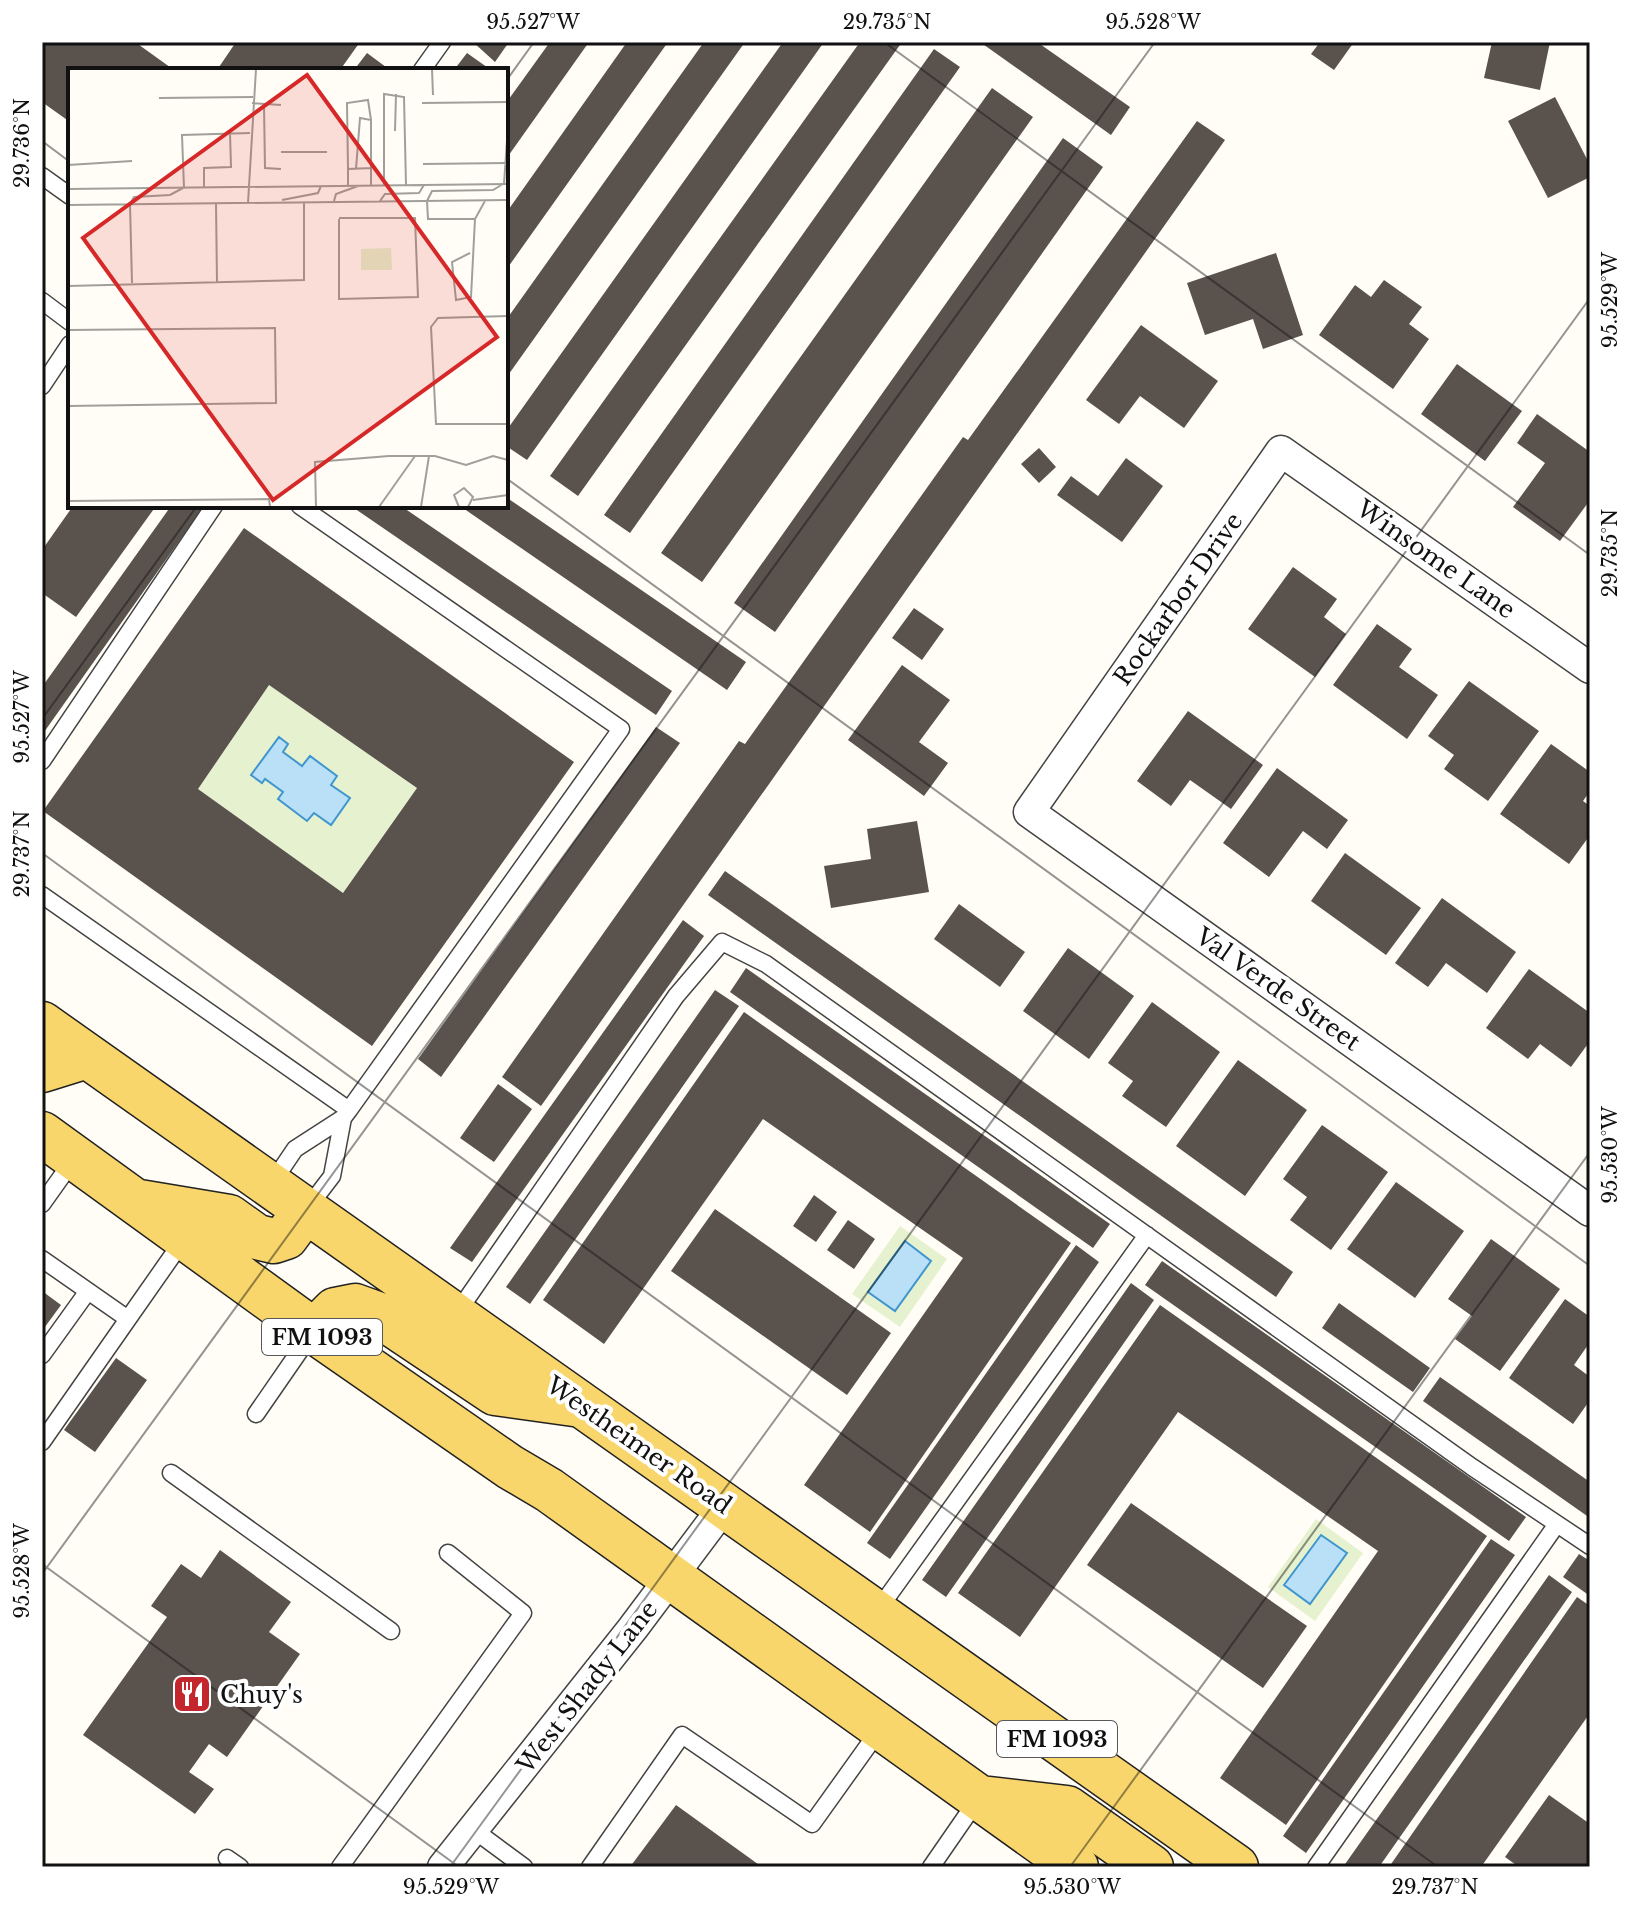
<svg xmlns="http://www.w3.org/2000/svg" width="1632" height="1909" viewBox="0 0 1632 1909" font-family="'Libre Baskerville',serif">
<rect width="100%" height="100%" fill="#fffdf5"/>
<path fill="#e6f2cf" d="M269 685 417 788 343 893 198 789Z
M900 1226 947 1259 900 1327 852 1294Z
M1316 1519 1363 1553 1315 1621 1268 1587Z"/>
<path fill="#b9e0f7" stroke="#3f96cf" stroke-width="2" d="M279 737 288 744 283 752 302 766 310 756 337 776 331 785 350 798 331 825 314 813 307 821 278 799 283 792 265 779 262 783 251 775Z
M905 1241 931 1261 895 1311 868 1292Z
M1321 1535 1347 1553 1310 1604 1284 1585Z"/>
<path fill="#5a524d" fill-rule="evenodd" d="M42 42H135L174 70H70V122L42 102Z
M236 42H360L340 70H217Z
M473 42H509L495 62Z
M550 42H589L506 159V103Z
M627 42H668L506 270V213Z
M704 42H745L506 378V320Z
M783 42H824L527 460 506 446V431Z
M860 42H902L578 496 550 476Z
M980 42H1037L1130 107 1111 135Z
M1320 42H1354L1334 70 1311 54Z
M1492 42H1550L1540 90 1484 78Z
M934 49 960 67 630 533 604 515Z
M367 53 390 70H354Z
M467 53 491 70H454Z
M992 88 1033 117 702 582 661 553Z
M1555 97 1590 165V177L1548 198 1508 121Z
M1197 121 1225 140 541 1106 502 1077 739 741 745 744 963 437 968 440Z
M1063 138 1103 167 775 632 734 603Z
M1276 253 1303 335 1263 349 1253 319 1205 335 1187 283Z
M1384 280 1422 307 1409 324 1429 339 1393 389 1319 335 1355 285 1371 297Z
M1141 325 1218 381 1184 428 1140 396 1119 424 1086 400Z
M1457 364 1522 411 1485 461 1421 414Z
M1537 414 1590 452V500L1560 541 1513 507 1545 463 1517 443Z
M1039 448 1056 467 1039 483 1021 464Z
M1126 458 1163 486 1122 542 1057 495 1071 476 1098 496Z
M506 497 746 662 727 690 460 506H506Z
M73 506H156L76 617 42 593V550Z
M171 506H204L42 735V687Z
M351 506H401L672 691 656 715Z
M244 528 574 762 372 1046 43 811ZM269 685 417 788 343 893 198 789Z
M1293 567 1337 599 1324 617 1346 634 1315 677 1248 629Z
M914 608 944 629 922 660 892 638Z
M1377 624 1412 649 1399 667 1438 695 1407 739 1333 685Z
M902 665 950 700 919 742 948 763 924 796 848 740Z
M1469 681 1539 731 1488 801 1444 769 1454 755 1428 736Z
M1188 711 1263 765 1231 809 1190 780 1171 806 1137 781Z
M656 727 680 743 441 1077 418 1059Z
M1551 744 1590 772V791L1583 801 1590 806V835L1569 864 1500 814Z
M1277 768 1348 820 1327 849 1303 831 1269 877 1223 843Z
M917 821 929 892 831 908 824 866 871 859 867 829Z
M1345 853 1421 908 1386 955 1311 901Z
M725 871 1293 1272 1276 1297 708 895Z
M1442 898 1516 952 1487 993 1446 963 1428 987 1395 963Z
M959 904 1025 952 1000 987 934 939Z
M683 920 704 936 472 1262 450 1248Z
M1068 948 1134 996 1089 1059 1023 1011Z
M746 968 1110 1224 1093 1248 730 992Z
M1529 969 1590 1013V1041L1571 1067 1540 1044 1528 1059 1486 1028Z
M715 990 739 1006 530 1304 506 1287Z
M1152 1002 1220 1052 1166 1127 1122 1096 1133 1081 1108 1063Z
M744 1012 1071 1243 870 1532 804 1485 963 1258 763 1119 604 1344 543 1300Z
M1238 1060 1307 1110 1245 1196 1176 1146Z
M498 1084 532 1109 494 1162 460 1138Z
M1322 1125 1388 1172 1331 1250 1290 1220 1307 1197 1283 1179Z
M1396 1182 1464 1231 1415 1298 1347 1249Z
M814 1195 837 1212 816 1242 793 1226Z
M715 1209 891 1333 847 1395 671 1271Z
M848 1220 875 1239 854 1269 827 1250Z
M1491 1239 1560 1289 1500 1371 1455 1339 1472 1316 1448 1299Z
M1076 1245 1099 1262 890 1559 867 1543Z
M1162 1261 1526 1517 1509 1541 1145 1285Z
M1131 1283 1154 1300 946 1597 922 1580Z
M42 1291 61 1305 42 1331Z
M1565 1299 1590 1317V1342L1574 1365 1590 1377V1400L1573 1424 1509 1378Z
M1339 1303 1430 1368 1413 1392 1322 1328Z
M1160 1305 1487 1536 1286 1825 1220 1778 1378 1551 1178 1412 1020 1637 958 1593Z
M116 1358 147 1380 95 1452 64 1430Z
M1440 1377 1590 1482V1518L1423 1401Z
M1131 1503 1307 1626 1263 1688 1087 1565Z
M1491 1539 1515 1555 1306 1853 1283 1836Z
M220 1550 291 1602 269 1632 300 1654 227 1757 209 1744 189 1772 214 1789 195 1814 83 1735 167 1617 151 1606 181 1564 201 1578Z
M1579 1554 1590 1561V1596L1563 1577Z
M1549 1575 1572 1592 1379 1867H1343Z
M1577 1597 1590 1606V1713L1481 1867H1389Z
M1549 1795 1590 1824V1867H1519L1505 1857Z
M676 1805 762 1867H630Z"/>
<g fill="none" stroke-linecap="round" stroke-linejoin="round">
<defs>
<path id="lane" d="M422 70 442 42
M42 176 70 196
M42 301 70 322
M42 386 70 344
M300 506 621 729 349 1110
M42 761 214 506
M42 895 349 1110 343 1118 332 1176 306 1210
M272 1183 295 1149 343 1118
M42 1204 74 1159
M42 1259 128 1319 184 1239
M457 1313 676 996 722 942 766 964 1472 1467 1590 1546
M42 1355 88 1291
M256 1414 312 1333
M42 1442 128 1319
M171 1473 391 1631
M878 1610 1147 1235
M474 1830 524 1867
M227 1858 240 1867
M340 1867 523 1613 448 1553
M590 1867 682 1735 812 1824 880 1729
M931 1867 978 1799
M1316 1867 1557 1524"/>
<path id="street" d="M1590 668 1281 451 1029 812 1590 1211
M443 1867 633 1628 726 1504"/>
<path id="primary" d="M42 1024 1236 1867
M42 1070 87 1056
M42 1134 314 1331 510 1467 549 1490 1076 1867
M139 1202 229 1217 257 1237 274 1241 286 1237 305 1211
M314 1331 335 1310 355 1306 377 1314 495 1393 574 1404
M981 1798 1067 1808 1151 1867"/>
</defs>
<use href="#lane" stroke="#444" stroke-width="19"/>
<use href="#street" stroke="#444" stroke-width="33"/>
<use href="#primary" stroke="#222" stroke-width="47"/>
<use href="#lane" stroke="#fff" stroke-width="16"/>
<use href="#street" stroke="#fff" stroke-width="30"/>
<use href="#primary" stroke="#f9d66b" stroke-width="44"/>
</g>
<path fill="none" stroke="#111" stroke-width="2" stroke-opacity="0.45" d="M884 42 1590 555M506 81 534 42M42 141 70 162M506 478 1590 1266M42 719 197 506M42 853 1438 1867M42 1564 459 1867M42 1574 1155 42M450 1867 1590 298M1070 1867 1590 1152"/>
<defs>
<symbol id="restaurant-square" viewBox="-11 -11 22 22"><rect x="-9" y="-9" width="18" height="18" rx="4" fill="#c4262e" stroke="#fff"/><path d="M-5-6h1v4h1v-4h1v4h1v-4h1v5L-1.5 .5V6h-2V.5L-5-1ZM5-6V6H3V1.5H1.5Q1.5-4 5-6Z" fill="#fff"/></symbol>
</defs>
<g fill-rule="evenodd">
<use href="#restaurant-square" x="170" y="1672" width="44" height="44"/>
</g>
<g text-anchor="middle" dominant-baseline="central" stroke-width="8" stroke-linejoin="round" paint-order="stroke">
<g fill="#fff" stroke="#585858" stroke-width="2">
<rect x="262" y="1319" width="120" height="36" rx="6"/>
<rect x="997" y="1721" width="120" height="36" rx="6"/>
</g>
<g font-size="22" font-weight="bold" fill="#111">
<text x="322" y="1337">FM 1093</text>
<text x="1057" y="1739">FM 1093</text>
</g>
<g font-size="24" fill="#111" stroke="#fff">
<text transform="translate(1436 559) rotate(35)">Winsome Lane</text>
<text transform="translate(1178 599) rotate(-55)">Rockarbor Drive</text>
<text transform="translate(1278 989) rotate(35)">Val Verde Street</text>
<text transform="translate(639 1445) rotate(35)">Westheimer Road</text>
<text transform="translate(587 1687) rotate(-52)">West Shady Lane</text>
</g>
<g font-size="24" fill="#111" stroke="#fff" text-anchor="start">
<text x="220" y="1694">Chuy's</text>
</g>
</g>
<g transform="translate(68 68)">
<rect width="440" height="440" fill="#fffdf5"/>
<path d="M323 180 324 202H293V181Z" fill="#e6f2cf"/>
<path fill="none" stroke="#a09f9a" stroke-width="2" d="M364 1 365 27M91 30 185 29M184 35 213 37M354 35 440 34M196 37 197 100 213 101M327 63 328 26M213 84H259M355 96 440 95M0 97 64 93M280 101 279 35 300 32 303 52M288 101 292 50 303 52V100M436 116 440 58M280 117V101L303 100V118M316 118V26L336 29 338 117M116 120 114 67 182 65M136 120V100L163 99 162 65M0 121 440 116M214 132 250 125 253 118M266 133 268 126 290 118M312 133 317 126 351 125 356 117M359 133 360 151H407L417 133M359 133 364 123 425 122 435 116M148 135 149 214M180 135 188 1M62 136 64 215M62 136 66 129 102 127 115 120M0 137 440 132M271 150H347L350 229 271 231V151M402 185 384 194 388 232 403 229 407 151M0 218 236 212V134M440 248 370 250 363 259 368 356H440M0 262 207 260 208 335 0 338M405 432 440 427M0 433 201 431 202 439M248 439 247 394 321 388H367L398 397 425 388 440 392M311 439 347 388M353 439 361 388M391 439 386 427 396 420 405 429 400 439"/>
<path fill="#d62828" fill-opacity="0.15" stroke="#d62828" stroke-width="4" d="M239 7 429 269 205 432 15 170Z"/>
<rect width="440" height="440" fill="none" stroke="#111" stroke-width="4"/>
</g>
<rect width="1632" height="1909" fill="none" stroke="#ffffff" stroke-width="88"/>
<rect x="44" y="44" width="1544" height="1821" fill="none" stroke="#111" stroke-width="3"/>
<g font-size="20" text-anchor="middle" fill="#111">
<text x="533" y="29">95.527°W</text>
<text x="887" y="29">29.735°N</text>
<text x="1153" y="29">95.528°W</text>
<text transform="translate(22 143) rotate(-90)" y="7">29.736°N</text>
<text transform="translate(1610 300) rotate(-90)" y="7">95.529°W</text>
<text transform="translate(1610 553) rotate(-90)" y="7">29.735°N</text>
<text transform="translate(22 717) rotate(-90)" y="7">95.527°W</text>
<text transform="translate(22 854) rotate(-90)" y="7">29.737°N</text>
<text transform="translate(1610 1155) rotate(-90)" y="7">95.530°W</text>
<text transform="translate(22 1571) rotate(-90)" y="7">95.528°W</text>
<text x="451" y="1894">95.529°W</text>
<text x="1072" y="1894">95.530°W</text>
<text x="1435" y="1894">29.737°N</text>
</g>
</svg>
